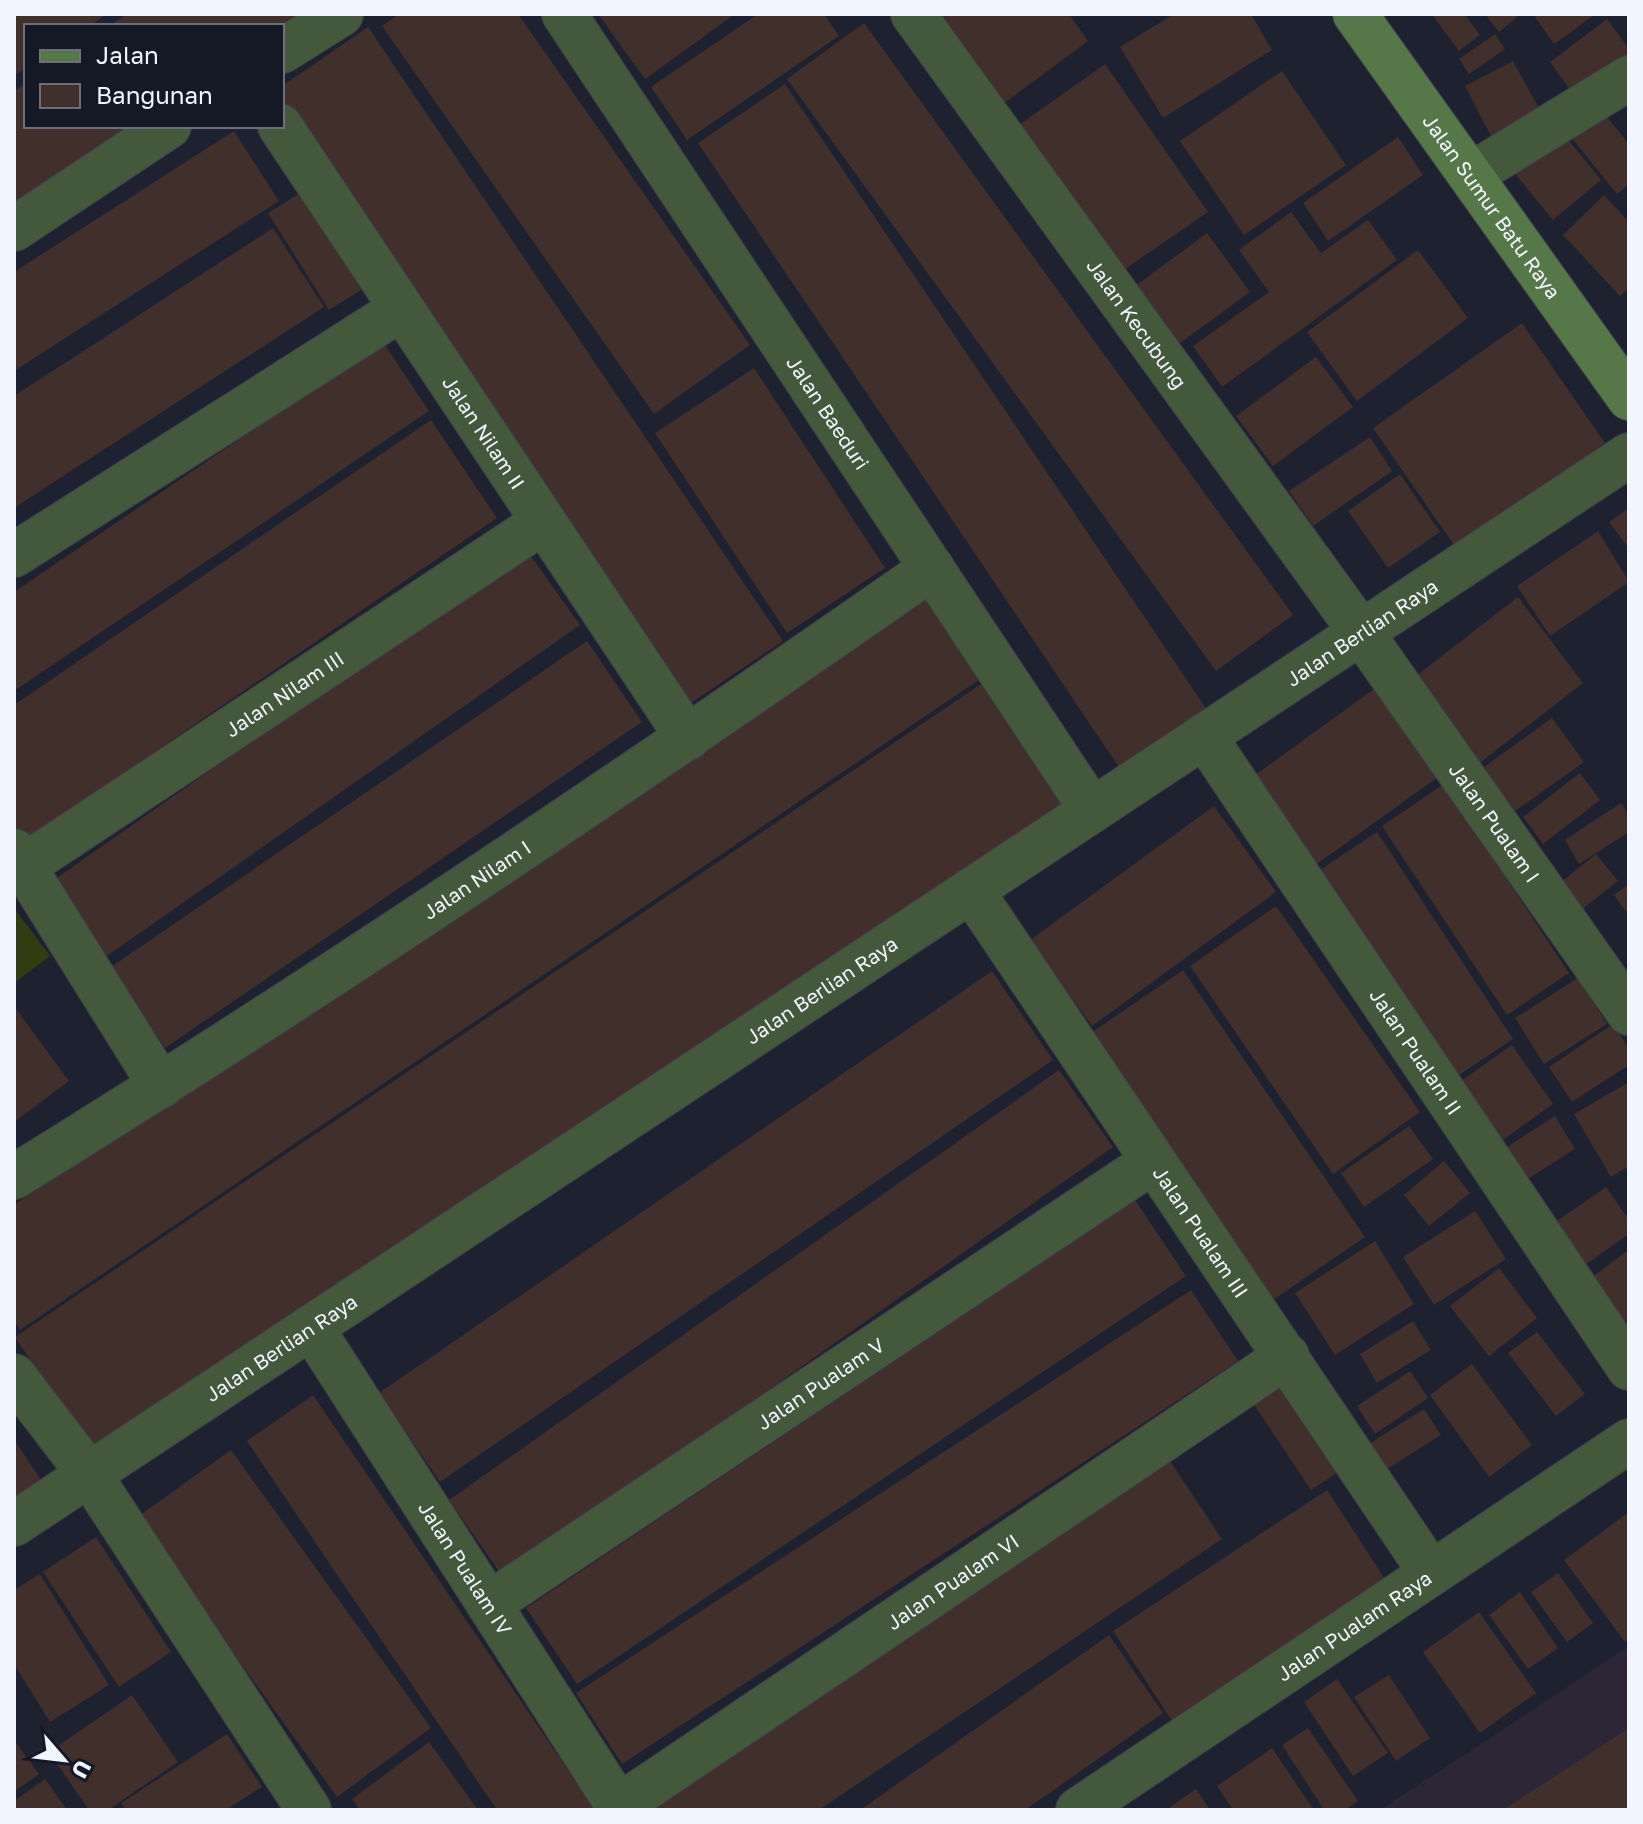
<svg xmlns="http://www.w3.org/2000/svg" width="1643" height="1824" viewBox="0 0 1643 1824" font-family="'Golos Text',sans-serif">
<rect width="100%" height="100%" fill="#1e212f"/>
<path fill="#2c2636" d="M1629 1646V1810H1380L1473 1749Z"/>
<path fill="#313c11" d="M14 908 50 956 14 983Z"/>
<path fill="#412f2c" d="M14 14H107L89 26H26V68L14 76Z
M127 14H299L281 26H109Z
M399 14H518L750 345 654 414 382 26Z
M598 14H735L645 79Z
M758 14H824L839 36 687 140 651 87Z
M937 14H1069L1088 41 1003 104Z
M1174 14H1251L1272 50 1163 118 1120 47Z
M1435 14H1464L1480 35 1459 51 1433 16Z
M1485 14H1521L1499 32Z
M1540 14H1596L1554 44 1535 17Z
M1607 19 1629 49V57L1575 97 1550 62Z
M864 23 1293 615 1216 671 787 79Z
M368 27 783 641 688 705 282 103V86Z
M1495 34 1505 49 1469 74 1459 59Z
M1513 61 1540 110 1491 136 1465 86Z
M1105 64 1208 212 1121 272 1019 125Z
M1282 71 1346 165 1244 235 1180 141Z
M26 83V126H134L14 207V91Z
M785 84 1216 723 1129 782 698 143Z
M1602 111 1629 144V184L1617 194 1571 137Z
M234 131 279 201 14 371V272Z
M1561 131 1601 180 1553 220 1512 170Z
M1398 137 1423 175 1328 241 1303 203Z
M305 190 366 287 329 310 268 213Z
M1604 195 1629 222V288L1620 296 1563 235Z
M1291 212 1321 253 1368 220 1397 260 1222 387 1193 346 1269 292 1239 250Z
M273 228 324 307 14 508V396Z
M1207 233 1250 292 1176 346 1134 287Z
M1418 250 1468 318 1357 401 1307 332Z
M1522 323 1605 443 1456 548 1373 428Z
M383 342 429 411 14 691V592Z
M1316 357 1353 407 1273 466 1236 416Z
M754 368 885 568 787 633 655 433Z
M431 420 497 518 24 841 14 827V705Z
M1370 437 1392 471 1313 526 1289 491Z
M1400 474 1440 532 1388 568 1348 511Z
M1629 508V549L1609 522Z
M1598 531 1629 582 1550 636 1517 586Z
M526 549 580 625 104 958 51 882Z
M921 591 980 679 20 1330 14 1320V1205Z
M1518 597 1583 683 1477 765 1412 679Z
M587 641 642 722 165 1048 111 967Z
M984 682 1068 809 99 1464 15 1337Z
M1381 684 1445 772 1314 866 1251 778Z
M1552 718 1584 762 1508 816 1477 772Z
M1580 773 1600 800 1543 844 1523 817Z
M1444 784 1569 973 1507 1015 1382 826Z
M1621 803 1629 816V832L1579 864 1565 840Z
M1214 806 1276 892 1092 1026 1030 940Z
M1377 832 1513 1039 1447 1083 1311 876Z
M1596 854 1618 881 1581 910 1560 883Z
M1629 884V916L1614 895Z
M1276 906 1420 1112 1333 1174 1190 966Z
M1183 970 1365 1237 1273 1300 1091 1033Z
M992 971 1053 1060 440 1482 379 1393Z
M1578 978 1607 1024 1544 1064 1515 1018Z
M14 1006 69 1081 14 1122Z
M1613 1024 1629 1049V1065L1572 1102 1549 1067Z
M1512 1045 1553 1104 1493 1147 1451 1088Z
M1059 1070 1113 1147 503 1577 449 1500Z
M1629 1082V1166L1611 1177 1574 1114Z
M1555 1116 1575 1149 1518 1185 1498 1153Z
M1409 1126 1433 1159 1364 1207 1341 1173Z
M1444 1161 1470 1193 1429 1226 1404 1195Z
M1606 1187 1629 1220V1234L1574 1273 1544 1230Z
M1135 1200 1186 1276 577 1684 526 1608Z
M1475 1211 1506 1259 1434 1305 1403 1257Z
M1375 1241 1414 1304 1335 1355 1295 1293Z
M1629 1250V1334L1589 1279Z
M1499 1268 1537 1318 1489 1356 1450 1306Z
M1191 1290 1238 1361 622 1764 576 1693Z
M1413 1321 1431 1350 1377 1383 1360 1354Z
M1537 1332 1585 1394 1556 1416 1508 1353Z
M1472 1364 1532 1445 1489 1477 1430 1395Z
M1410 1371 1428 1398 1375 1434 1357 1406Z
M1283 1379 1343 1469 1311 1490 1251 1400Z
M313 1395 413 1542 595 1810H497L346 1588 247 1441Z
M1424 1409 1441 1435 1384 1471 1367 1445Z
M14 1439 51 1495 14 1520Z
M231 1450 431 1728 337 1797 136 1518Z
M1166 1455 1222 1539 819 1810H650Z
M1327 1490 1385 1579 1172 1721 1113 1631Z
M1629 1512V1639L1625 1642 1564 1560Z
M96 1537 171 1652 119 1687 43 1572Z
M1558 1573 1593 1623 1567 1642 1531 1592Z
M40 1574 109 1685 50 1722 14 1664V1590Z
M1520 1592 1558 1648 1528 1669 1489 1615Z
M1479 1612 1536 1693 1480 1733 1423 1652Z
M1109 1635 1163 1713 1091 1764 1025 1810H860Z
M1389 1675 1430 1738 1396 1761 1354 1697Z
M1337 1679 1388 1753 1353 1776 1304 1702Z
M132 1695 178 1762 108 1810H89L49 1752Z
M1308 1728 1358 1801 1345 1810H1324L1282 1745Z
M1629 1728V1810H1503Z
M227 1734 262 1787 226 1810H126L121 1803Z
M14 1740 39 1774 14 1792Z
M429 1742 478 1810H360L352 1799Z
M1272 1748 1314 1810H1233L1217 1786Z
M45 1779 67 1810H14V1801Z
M1196 1789 1210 1810H1166Z"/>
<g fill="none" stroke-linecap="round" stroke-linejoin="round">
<defs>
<g id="street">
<path id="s1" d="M564 14 1092 810"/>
<path id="s2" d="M913 14 1361 632 1629 1013"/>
<path d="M282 51 341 14"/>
<path id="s3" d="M280 126 688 738"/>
<path d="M1472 174 1629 78"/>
<path d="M14 229 169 126"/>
<path d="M14 555 401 309"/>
<path id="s4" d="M1204 736 1629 1368"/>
<path d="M14 851 161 1086"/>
<path id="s5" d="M24 866 543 522"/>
<path id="s6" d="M971 890 1431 1573"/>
<path id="s7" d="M14 1177C326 984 631 778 932 568"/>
<path id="s8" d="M311 1327 621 1810"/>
<path d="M14 1376 89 1474 309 1810"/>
<path id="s9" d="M14 1524 1629 455"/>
<path id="s10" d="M489 1604 1152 1162"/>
<path id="s11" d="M619 1806 1287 1356"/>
<path id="s12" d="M1078 1810 1629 1441"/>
</g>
<g id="secondary">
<path id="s13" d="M1355 14 1629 398"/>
</g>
</defs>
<use href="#street" stroke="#3c3f4c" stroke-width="46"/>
<use href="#secondary" stroke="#3c3f4c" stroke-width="46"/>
<use href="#street" stroke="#44583b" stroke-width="44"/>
<use href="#secondary" stroke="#567747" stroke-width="44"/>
</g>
<g text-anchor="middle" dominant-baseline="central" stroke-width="7" stroke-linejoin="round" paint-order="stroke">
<g font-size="20" fill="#f2f4fe" stroke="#151825">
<text stroke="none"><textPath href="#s13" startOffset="236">Jalan Sumur Batu Raya</textPath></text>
<text stroke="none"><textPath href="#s2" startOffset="382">Jalan Kecubung</textPath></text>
<text stroke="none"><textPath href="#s1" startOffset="478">Jalan Baeduri</textPath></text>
<text stroke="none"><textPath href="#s3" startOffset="368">Jalan Nilam II</textPath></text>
<text stroke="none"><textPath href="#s9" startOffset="1616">Jalan Berlian Raya</textPath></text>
<text stroke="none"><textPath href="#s5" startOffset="312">Jalan Nilam III</textPath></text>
<text stroke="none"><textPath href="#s2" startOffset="996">Jalan Pualam I</textPath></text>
<text stroke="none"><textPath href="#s7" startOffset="550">Jalan Nilam I</textPath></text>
<text stroke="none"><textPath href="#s9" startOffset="968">Jalan Berlian Raya</textPath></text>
<text stroke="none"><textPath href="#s4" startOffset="380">Jalan Pualam II</textPath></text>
<text stroke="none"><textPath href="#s6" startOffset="412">Jalan Pualam III</textPath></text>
<text stroke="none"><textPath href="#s9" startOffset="320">Jalan Berlian Raya</textPath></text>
<text stroke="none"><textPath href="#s10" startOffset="398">Jalan Pualam V</textPath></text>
<text stroke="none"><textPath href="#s8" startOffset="286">Jalan Pualam IV</textPath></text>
<text stroke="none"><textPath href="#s11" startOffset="402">Jalan Pualam VI</textPath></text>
<text stroke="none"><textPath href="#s12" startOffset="332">Jalan Pualam Raya</textPath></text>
</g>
</g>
<rect width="1643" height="1824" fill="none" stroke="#f2f4fe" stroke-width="32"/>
<rect x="24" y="24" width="260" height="104" fill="#151825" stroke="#6d707c" stroke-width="2"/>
<rect x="40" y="50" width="40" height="12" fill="#567747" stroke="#6d707c" stroke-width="2"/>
<text x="96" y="64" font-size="24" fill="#f2f4fe">Jalan</text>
<rect x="40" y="84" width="40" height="24" fill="#412f2c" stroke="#6d707c" stroke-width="2"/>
<text x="96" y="104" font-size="24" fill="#f2f4fe">Bangunan</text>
<g transform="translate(64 1760) rotate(118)" stroke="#151825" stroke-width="6" paint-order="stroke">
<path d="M0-6L14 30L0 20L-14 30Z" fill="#f2f4fe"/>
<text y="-12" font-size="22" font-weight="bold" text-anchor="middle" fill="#f2f4fe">U</text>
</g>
</svg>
